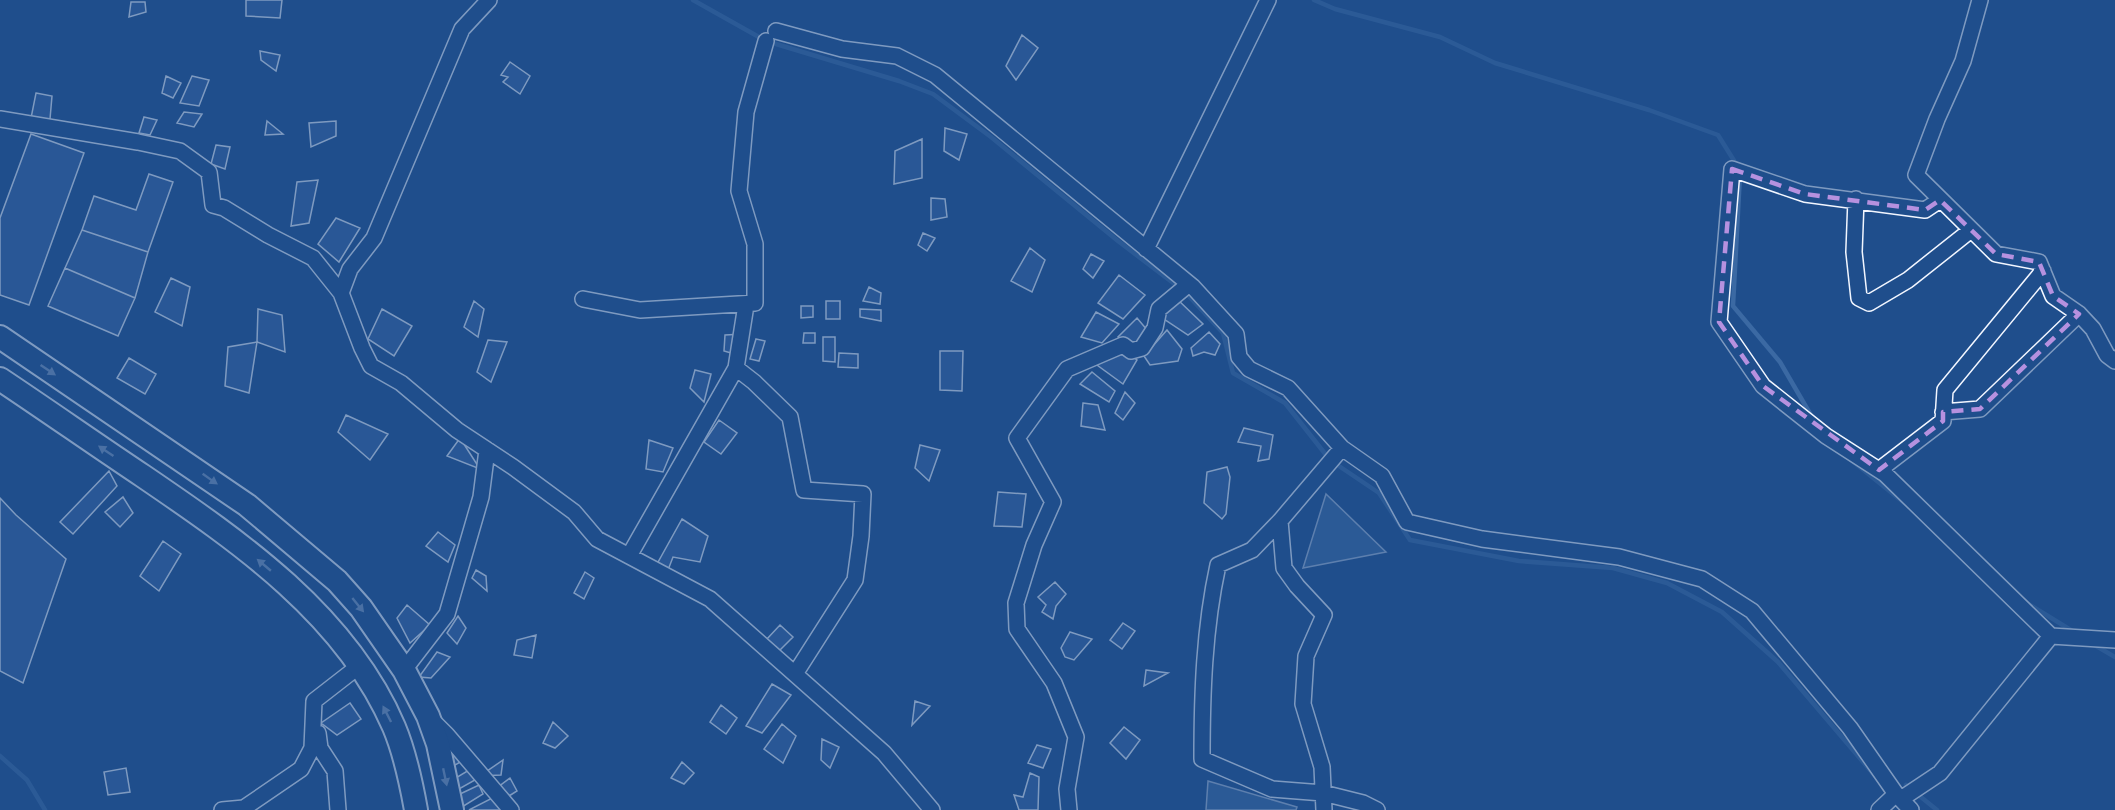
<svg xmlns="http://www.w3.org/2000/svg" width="2115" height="810" viewBox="0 0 2115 810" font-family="'Noto Sans',sans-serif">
<rect width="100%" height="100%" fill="#1f4e8c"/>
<path fill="#3b69a3" stroke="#a8bbd7" stroke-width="1.5" d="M1326 494 1386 552 1303 568Z
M1208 781 1297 807 1296 810H1206Z"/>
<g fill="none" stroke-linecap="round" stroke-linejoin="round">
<path stroke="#3b69a3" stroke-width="4.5" d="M693 0 766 41 899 81 933 94 991 137 1118 241 1185 292 1223 333 1233 373 1285 403 1330 460 1379 493 1410 540 1519 561 1613 568 1667 583 1722 612 1778 662 1875 776
M1314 0 1335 9 1440 37 1495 63 1649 110 1718 135 1738 167
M1740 175 1733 306 1780 362 1812 417
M1851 460 1908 506
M2027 603 2074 632
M2091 643 2115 657
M0 756 27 780 45 810
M1906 785 1937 810"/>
</g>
<path fill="#3563a3" stroke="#f2f6ff" stroke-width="1.5" d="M246 0H282L280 18 246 16Z
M131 2H145L146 12 129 17Z
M1022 35 1038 48 1016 80 1006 66Z
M260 51 280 55 276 71 261 60Z
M510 62 530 76 520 94 503 82 508 77 501 75Z
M166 76 181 83 173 98 162 93Z
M192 76 209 80 199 106 180 103Z
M36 93 52 96 50 119 31 118Z
M184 112 202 114 194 127 177 123Z
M144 117 157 120 150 135 139 133Z
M267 121 283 134 265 135Z
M336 121V136L311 147 309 123Z
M945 128 967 134 959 160 944 151Z
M31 134 84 153 29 305 0 295V218Z
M922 139V178L894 184 895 151Z
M216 145 230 147 225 169 211 164Z
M149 174 173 182 148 252 82 230 94 196 136 210Z
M318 180 309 223 291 226 297 182Z
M931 198 945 199 947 217 931 220Z
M336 218 360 228 339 262 318 244Z
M82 230 148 252 135 298 65 268Z
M923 233 935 238 927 251 918 245Z
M1030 248 1045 260 1032 292 1011 281Z
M1091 254 1104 261 1093 278 1083 269Z
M65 268 135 298 118 336 48 306Z
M1119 275 1145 295 1123 319 1098 303Z
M171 278 190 287 182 326 155 312Z
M869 287 881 293 880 304 863 301Z
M1177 299 1203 324 1188 335 1161 317Z
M474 301 484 309 478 337 464 327Z
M826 301H840V319H826Z
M801 306H813V317L801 318Z
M258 309 282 315 285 352 257 342Z
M382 309 412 326 394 356 368 339Z
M860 309 881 310V321L860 317Z
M1096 312 1119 324 1102 343 1081 337Z
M1137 318 1148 331 1134 348 1118 337Z
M1167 330 1182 349 1178 361 1150 365 1144 356Z
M1209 332 1220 344 1215 355 1204 352 1193 356 1191 348Z
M804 333H815V343H803Z
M744 334 738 355 724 351 725 335Z
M823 337H835V362L823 361Z
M756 339 765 341 759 361 750 359Z
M488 340 507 342 491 382 477 372Z
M257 342 249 393 225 386 228 347Z
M1122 349 1137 360 1123 384 1097 365Z
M940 351H963L962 391 940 390Z
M839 353 858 354V368L838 367Z
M129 358 156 374 145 394 117 378Z
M695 370 711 374 704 402 690 388Z
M1092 372 1115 391 1109 402 1080 384Z
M1125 392 1135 403 1123 420 1115 413Z
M1083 403 1098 405 1105 430 1081 426Z
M346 415 388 434 370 460 338 432Z
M719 420 737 433 721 454 704 442Z
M1244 428 1273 435 1269 459 1258 461 1261 446 1238 442Z
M460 438 480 469 447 456Z
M649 440 673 448 663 472 646 469Z
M920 445 940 450 929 481 915 468Z
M1227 467 1230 477 1226 514 1222 519 1204 503 1207 472Z
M109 471 117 486 73 534 60 522Z
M998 492 1026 494 1022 527 994 526Z
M123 497 133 513 120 527 105 512Z
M0 498 16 515 66 559 23 683 0 671Z
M682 519 708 536 700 562 673 557 668 570 657 564Z
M438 532 455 545 448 562 426 546Z
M163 541 181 554 159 591 140 576Z
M476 570 486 576 487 591 472 578Z
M585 572 594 578 584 599 574 593Z
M1055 582 1066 594 1056 606 1053 619 1042 612 1046 605 1038 597Z
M407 605 430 625 410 643 397 618Z
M458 616 466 628 457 644 447 633Z
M1123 623 1135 631 1122 649 1110 640Z
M780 625 793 637 778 652 766 640Z
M1070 632 1092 639 1074 660 1065 657 1061 648Z
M536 635 532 658 514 655 517 640Z
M437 652 450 657 431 678 419 677Z
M1146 670 1168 673 1144 686Z
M772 684 791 695 762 733 746 726Z
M915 701 930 706 912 725Z
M350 703 361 719 337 735 321 723Z
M721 705 737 718 726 734 710 722Z
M553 722 568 736 555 748 543 743Z
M782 724 796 736 783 763 764 749Z
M1124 727 1140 740 1126 759 1110 743Z
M822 739 839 747 830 768 821 760Z
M1037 745 1051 749 1043 768 1028 763Z
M450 749 462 761 450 768Z
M503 760 501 775 480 776Z
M682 762 694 773 684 784 671 778Z
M126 768 130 792 108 795 104 772Z
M469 770 475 780 459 789 454 779Z
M1030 773 1039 777 1038 810H1019L1014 795 1023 797Z
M510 778 517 791 509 796 498 787Z
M479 785 483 794 462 807 460 794Z
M498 795 501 810H469Z"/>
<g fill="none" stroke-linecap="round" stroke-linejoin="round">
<defs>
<path id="minor" d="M1980 0 1963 61 1937 119 1916 175 1996 254 2039 262 2053 296 2079 314 2093 329 2107 355 2115 361
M776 31 842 49 897 56 935 75 1193 287 1236 334 1239 357 1249 369 1288 388 1342 448 1382 476 1407 522 1482 539 1619 557 1702 579 1752 611 1850 728 1896 794
M0 119 138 142 180 151 209 172 213 205 224 208 268 235 313 258 341 293 362 348 371 366 401 383 457 430 513 467 574 512 597 539 710 599 884 753 932 810
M1856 199 1854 252 1859 298 1869 303 1908 280 1971 230
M1940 200 1925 210 1805 194 1732 169 1719 322 1763 386 1826 436 1885 474 2051 636 2115 640
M1146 249 1268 0
M341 293 350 269 374 238 462 29 489 0
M583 299 640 310 755 303V244L739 191 746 112 766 41
M736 368 754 382 790 417 804 490 863 494 861 536 855 580 795 674
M1943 412 1980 409 2079 314
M1342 448 1280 521 1252 550 1218 565C1204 629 1202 694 1202 759L1272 789 1323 793 1363 803 1377 810
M1879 470 1943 421 1945 390 2043 271
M1280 521 1284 568 1297 586 1324 615 1306 656 1303 704 1322 767 1324 810
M629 556 736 368 746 305
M404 670 447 614 481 497 487 450
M432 720 447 735 511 810
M318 733 320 748 335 771 338 810
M1901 799 1940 773 2051 636
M222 810 244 808 301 769 312 748 314 701 359 666
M1069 810 1067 789 1076 737 1054 683 1017 629 1016 603 1034 545 1053 502 1017 438 1067 369 1123 345 1131 351 1142 348 1155 328 1159 309 1189 284
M1879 810 1896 794 1911 810"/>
<path id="primary" d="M0 337 247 505 337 581 361 608 404 670 428 716 438 744 452 810
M0 379C48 411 95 444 143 476 240 542 346 615 394 727 405 753 411 782 416 810"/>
</defs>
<use href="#minor" stroke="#f2f6ff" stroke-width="18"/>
<use href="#primary" stroke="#f2f6ff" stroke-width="26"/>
<use href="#minor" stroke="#1f4e8c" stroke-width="15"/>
<use href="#primary" stroke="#1f4e8c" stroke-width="22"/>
</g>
<defs><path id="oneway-solid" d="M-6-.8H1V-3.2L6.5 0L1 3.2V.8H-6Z" transform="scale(1.5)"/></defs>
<g fill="#7e9ac0">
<use href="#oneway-solid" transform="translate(48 370) rotate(34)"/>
<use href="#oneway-solid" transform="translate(106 451) rotate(-146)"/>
<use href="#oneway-solid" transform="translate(210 479) rotate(35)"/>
<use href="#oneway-solid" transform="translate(264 565) rotate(-140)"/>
<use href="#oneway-solid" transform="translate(358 605) rotate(51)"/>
<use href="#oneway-solid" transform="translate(387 714) rotate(-117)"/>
<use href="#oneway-solid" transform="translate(445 777) rotate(78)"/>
</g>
<path d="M0 0H2115V810H0ZM1732 169 1805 194 1925 210 1940 200 1996 254 2039 262 2053 296 2079 314 1980 409 1943 412V421L1879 470 1763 386 1719 322Z" fill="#1f4e8c" fill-opacity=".55" fill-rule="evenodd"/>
<path fill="none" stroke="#b691df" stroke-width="4.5" stroke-dasharray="12 8" stroke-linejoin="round" d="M1732 169 1805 194 1925 210 1940 200 1996 254 2039 262 2053 296 2079 314 1980 409 1943 412V421L1879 470 1763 386 1719 322Z"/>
</svg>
